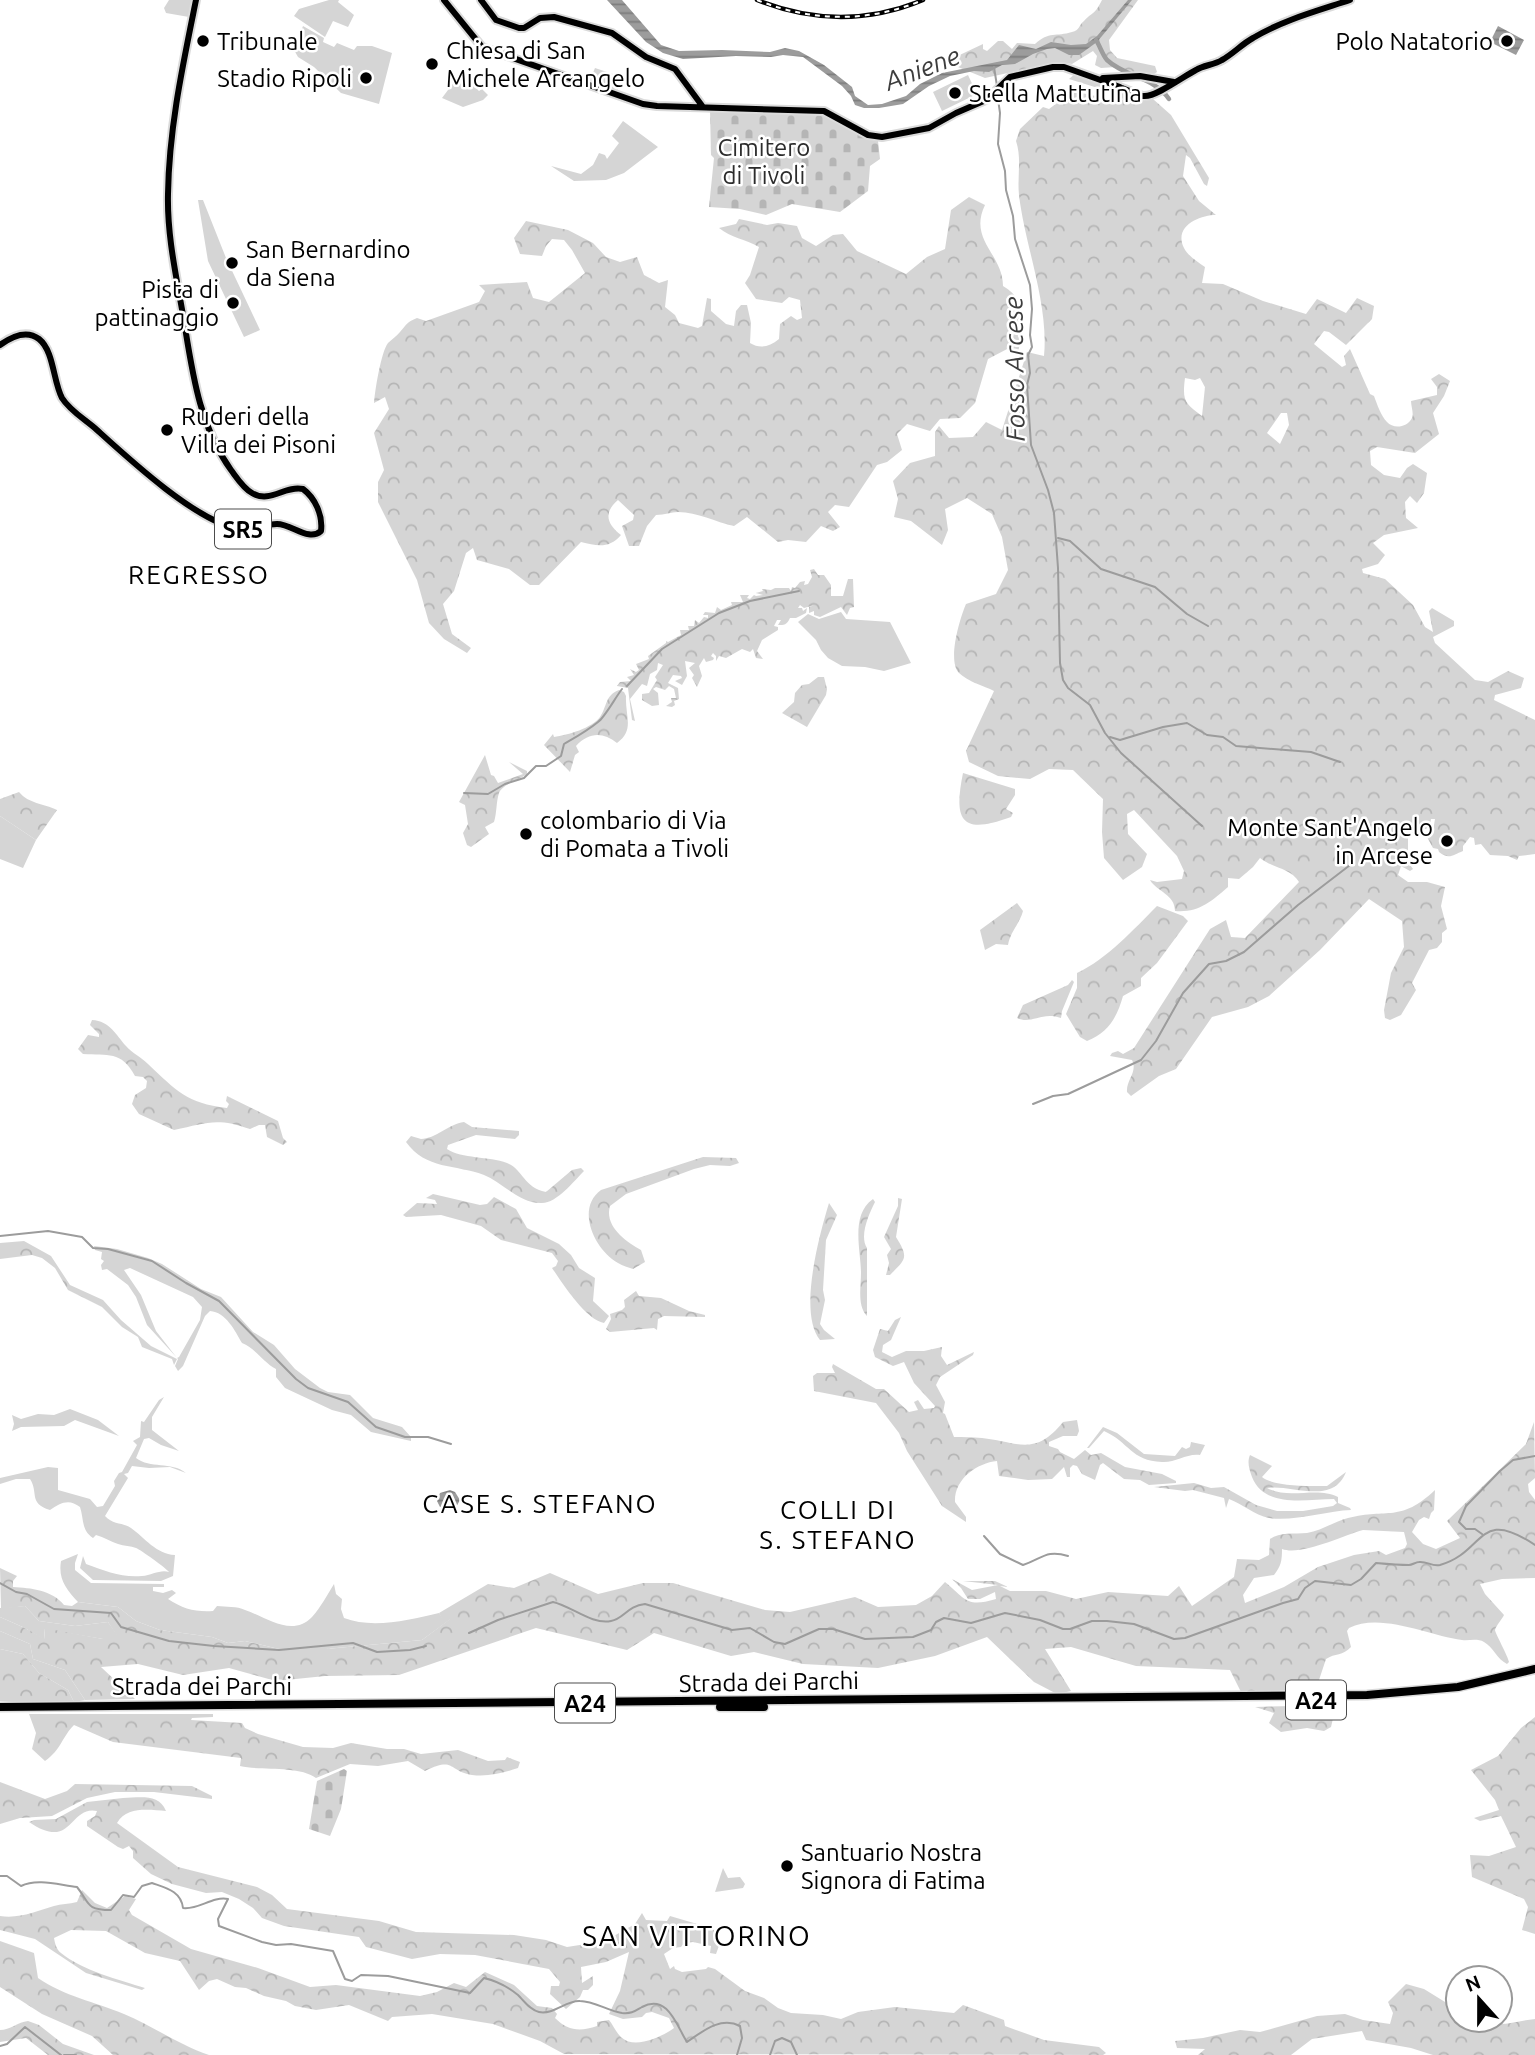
<svg xmlns="http://www.w3.org/2000/svg" width="1535" height="2055" viewBox="0 0 1535 2055" font-family="Ubuntu,sans-serif">
<defs>
<pattern id="forest-crowns" width="20" height="18" patternUnits="userSpaceOnUse" patternTransform="scale(1.75)"><rect width="20" height="18" fill="#d5d5d5"/><path d="M2 6a3 3 0 1 1 6 0M12 15a3 3 0 1 1 6 0" fill="none" stroke="#b5b5b5"/></pattern>
<pattern id="cemetery-stones" width="16" height="16" patternUnits="userSpaceOnUse" patternTransform="scale(1.75)"><rect width="16" height="16" fill="#d5d5d5"/><path d="M2 7V4a2 2 0 0 1 4 0v3zM10 15v-3a2 2 0 0 1 4 0v3z" fill="#b5b5b5"/></pattern>
<pattern id="water-rules" width="6" height="5" patternUnits="userSpaceOnUse" patternTransform="scale(1.75)"><rect width="6" height="5" fill="#9c9c9c"/><path d="M0 2.5h6" fill="none" stroke="#7d7d7d"/></pattern>
</defs>
<rect width="100%" height="100%" fill="#fff"/>
<path fill="#d5d5d5" fill-rule="evenodd" d="M169 0H193L189 17 166 13 164 8Z
M329 0H339L338 2 354 15 348 27 333 21 325 37 294 16 299 9Z
M303 26 324 38 323 42 334 47 337 43 354 50 357 46H372L392 53 379 104 341 93 314 67 298 57 294 50Z
M595 68 622 77 617 92 589 82Z
M460 74 469 81 479 91 482 89 488 95 483 100 463 107 442 98Z
M968 75 977 94 942 111 933 92Z
M623 121 658 147 624 173 606 180 574 181 551 166 581 174 593 165 599 153 605 155 607 159 619 143 612 136Z
M198 200H203L226 258 260 330 244 337 208 261Z
M841 612 846 619 890 622 911 663 884 671 865 667 842 666 828 658 821 650 816 640 798 622 808 614 819 619Z
M0 816 36 840 23 868 0 859Z
M94 1246 117 1249 148 1258 162 1264 201 1289 221 1297 253 1332 274 1345 295 1369 320 1388 328 1392 350 1395 373 1418 402 1427 411 1437V1441L371 1432 351 1415 332 1410 285 1388 276 1377V1369C263 1362 255 1348 242 1343 235 1331 226 1312 210 1311L205 1316 183 1366 178 1371 175 1366 178 1359 147 1325 136 1297 128 1285 107 1269 102 1270 101 1265 104 1261 101 1259 102 1252 95 1250ZM130 1268 193 1297 202 1307 200 1320 179 1357 177 1358 156 1331 141 1295 124 1270Z
M164 1397 152 1417V1430L179 1451 161 1445 149 1438 144 1439 136 1458C150 1469 171 1461 186 1473L170 1467 149 1468 132 1466 128 1473 124 1474 128 1478 105 1516C113 1525 122 1522 131 1528 145 1538 156 1554 175 1555L173 1576 161 1581 93 1580 80 1568 83 1556 86 1564C105 1571 122 1578 142 1576 152 1575 161 1569 169 1572 166 1568 141 1550 136 1548 131 1546 124 1546 118 1544 111 1542 104 1537 96 1535L93 1538C81 1530 84 1519 80 1507 69 1498 60 1503 50 1510 28 1503 39 1493 30 1479H16L0 1484V1478L48 1467 58 1468V1490L90 1499 97 1507 103 1506 115 1486 114 1481 119 1473 122 1472 137 1445 133 1441 140 1437 141 1421 144 1422 159 1400Z
M70 1409 98 1420 119 1436 75 1420 64 1426 21 1427 12 1431 14 1424 12 1415 21 1419 38 1414 54 1415Z
M1103 1427 1117 1433 1144 1454 1175 1456 1182 1447 1186 1449 1190 1447 1191 1442 1205 1445 1200 1455C1187 1453 1175 1463 1162 1462 1131 1461 1129 1442 1104 1431L1089 1448H1087Z
M78 1554 75 1563V1570L91 1583 164 1584V1587H153V1591L163 1593 172 1590 176 1593 168 1599C183 1609 195 1612 213 1611L217 1606C226 1607 237 1606 245 1610 266 1617 292 1638 312 1617 321 1607 327 1595 334 1584L336 1594 342 1599 341 1609 344 1618C372 1629 410 1620 439 1613L443 1619 452 1618 422 1640 326 1649H279L245 1641 228 1643 212 1637 160 1630 136 1621 118 1607 78 1602C66 1589 58 1579 61 1561Z
M25 1606 39 1621 75 1626 108 1622 120 1639H103L44 1629 45 1640 25 1628 0 1617V1608Z
M0 1631 30 1644 33 1659 65 1670 85 1700 74 1702 68 1690 39 1673 23 1654 0 1649Z
M723 1868 728 1878 740 1877 745 1884 743 1888 715 1892Z"/>
<path fill="url(#forest-crowns)" fill-rule="evenodd" d="M1102 0H1138L1109 40 1110 50 1117 58 1155 66 1157 72 1154 74 1131 73 1116 67 1101 68 1095 65 1097 56 1093 51 1072 64 1058 62 985 78 948 63 949 60 983 44V49L987 51 998 41H1003L1012 49 1017 43 1035 44C1049 31 1056 37 1072 32 1080 30 1078 26 1084 21 1093 11 1094 16 1102 0Z
M1076 73 1153 99 1171 115 1209 178 1207 186 1204 184 1190 158 1186 155 1183 176 1199 201 1216 215C1200 215 1173 226 1184 248 1188 256 1198 262 1205 267L1202 283 1223 284 1263 301 1306 314 1317 299 1346 313 1357 298 1374 306 1372 319 1346 345 1329 332 1324 331 1314 344 1342 367 1346 365 1344 356 1350 349 1370 394 1374 396C1377 404 1381 416 1387 422 1393 429 1407 428 1412 418 1414 414 1411 406 1411 401L1437 395V387L1431 379 1439 374 1450 381 1444 396 1433 413 1439 434 1415 453 1377 447 1370 451 1371 465 1384 475 1400 478 1407 468 1413 464 1427 473 1424 493 1417 503 1410 496 1405 502 1406 518 1418 528 1384 535 1373 543 1385 555 1378 564 1362 569 1363 573 1385 579 1413 605 1425 627 1433 632 1429 611 1432 608 1454 621V626L1433 637 1435 643 1475 680 1488 682 1508 671 1524 678 1521 688 1495 695 1494 700 1535 720V854L1519 856 1517 860 1508 856 1490 855 1481 844 1475 845 1474 838 1470 837 1463 846V851C1453 855 1449 860 1439 852L1438 849 1433 848 1427 837 1433 831 1435 819H1431L1430 825 1426 829 1418 828 1408 838V854L1405 858 1413 869 1410 871 1401 866 1398 875 1408 882H1427L1445 887 1441 906 1447 929 1442 933V942L1437 948 1429 950 1412 983 1416 990 1401 1015 1390 1020 1385 1018 1384 1010 1391 973 1404 947 1402 921 1369 899 1320 950 1269 996 1248 1007 1212 1017 1176 1069 1159 1076 1131 1096 1127 1092C1126 1080 1138 1072 1132 1060L1110 1056 1112 1053 1118 1051 1123 1054 1134 1048 1210 929 1226 920 1231 937 1245 938 1299 882C1291 868 1272 868 1260 858L1253 867 1239 879 1228 878V887C1211 902 1198 913 1175 911 1175 894 1157 892 1150 880L1157 882 1182 879 1184 871 1177 856 1134 810 1127 814 1128 834 1147 854 1142 867 1123 880 1104 858 1102 832 1103 799 1073 770 1049 769 1030 779 998 776 969 762 966 751 994 691C984 686 967 681 959 673 947 661 960 618 966 604L996 594 1008 570 1002 537 992 514 967 498 945 509 948 530 942 545 911 521 894 517 898 499 893 481 910 463 935 456V432L939 426 949 438 973 437 986 422 1002 430 1027 352 1044 356C1049 304 1025 246 1019 195 1017 176 1022 159 1016 141L1020 129 1043 107 1049 109 1072 92 1087 94 1120 102 1123 99 1114 93 1069 79ZM1185 378 1195 380 1200 378 1205 387 1202 416C1185 403 1182 401 1185 378ZM1281 413H1287L1289 425 1280 444 1267 433Z
M969 197 985 205C968 240 1003 254 1003 286 1030 302 1023 327 1018 353L1011 347 988 359 975 403 960 418 940 419 930 431 907 424 897 434 902 450 887 462 877 465 849 507 835 505 828 512 840 527 833 531 821 526 806 542 788 540 778 542 747 517 734 526C715 522 698 512 678 512 671 512 665 515 656 515L647 526 639 546H629L622 526 633 520 634 515 618 500C603 513 607 524 621 535 609 549 597 546 581 542L539 585H530L509 569 477 560 473 548 466 553 454 591 443 604 452 634 471 648 467 653 444 639 429 623 417 580 378 502V482L384 470 374 433 389 409 385 397 374 403C375 391 381 352 388 343 392 339 397 336 400 332 407 324 407 322 417 318L426 321 479 302 485 291 479 285 527 282 533 298 549 302 585 273 572 250 564 240 552 239 546 246 542 256 520 254 514 238 526 221 568 230 593 243 606 257 620 262 637 257 644 275 659 283 668 280 665 307 675 315 679 323 698 328 702 326 707 298 711 299V311L726 324 734 326 736 311 741 305H747L751 323 750 343C760 349 769 347 779 339L780 324 791 316 797 320 802 318 800 300 789 297 782 303 756 299 745 283 750 275 759 247C745 239 731 238 719 228L736 224 739 219 767 225 778 223 797 226 802 238 816 246 833 235 843 234 857 251 906 274 927 257 945 249 951 210Z
M814 569 818 575H824L831 585V596H843L848 579H853L854 607 850 608 847 615 841 607 820 617 814 615V611L809 613V607L815 605 804 608 800 605 798 608H802L803 611 807 608 806 613 796 618H790C787 625 784 625 778 625L781 620H777L774 626 778 627V630L762 640 757 651 763 659 756 658 753 649 750 652 742 649 726 658 719 656 716 661V656L713 653 711 656 714 658 713 660 706 662 704 658 699 666 702 676 697 687 692 678 694 675 689 668 695 663 685 661 687 676 682 685 675 681 682 678 681 676 673 675 668 683 678 688 679 699 674 701 675 705 672 707 666 706 672 702 671 698H676L674 689 669 686 665 690 656 687 653 689 658 693 659 705 652 706 642 700V694L649 693 657 680 655 677 663 665 658 663 657 670 650 674 647 686 642 684 630 699 635 721 632 720 628 688 617 686 620 682 631 681 627 677 634 675 630 669 636 672 639 670 636 664 649 659 648 656 666 643V641L668 642 681 635 680 630H689L688 626H694L695 620 699 623 704 617 708 618V615H703L705 612 715 613 717 607 721 610 732 605 731 602H743L740 595H749L747 598 750 599 754 595 756 596 763 595 756 593 763 591 762 589 771 590 775 588H789L791 591 792 587 795 588 800 582 805 581 804 585 808 584 812 577 810 570Z
M818 677H824L827 689 826 695 807 727 782 713 794 702 795 693 802 685 809 684Z
M619 690 624 692 626 696C625 716 635 730 617 743 603 732 589 732 576 746L579 752 575 755 570 772 544 745 553 734 554 737C568 735 592 728 600 717 607 707 605 695 619 690Z
M485 755 491 775 494 776 498 783 523 774 509 762 527 771V774C520 780 502 784 499 793 496 802 497 812 494 822L485 827 489 834 471 847 467 845 463 833 468 824 465 805 459 802Z
M963 773 1015 789V795L1006 809 1013 813 1011 817C962 835 953 822 963 773Z
M19 792C29 804 43 803 57 810L36 840 0 816V799Z
M1017 903 1023 911C1020 923 1010 932 1008 945L996 944 985 950 980 930Z
M1157 906 1183 916 1188 921 1157 963 1141 978V986L1123 996C1117 1017 1109 1032 1087 1041L1080 1037 1066 1014 1077 988V973C1107 959 1133 930 1157 906Z
M1072 980 1074 982 1062 1011 1061 1018C1041 1011 1032 1025 1017 1018L1023 1005 1068 985Z
M92 1020C110 1021 116 1035 126 1046 132 1053 141 1057 148 1064 177 1091 186 1103 227 1108L229 1104 226 1101 227 1096 278 1121 283 1138 287 1142 283 1145 267 1137 265 1125H259L250 1129C217 1117 206 1123 174 1130L139 1114 132 1104 135 1095 146 1088 147 1081 143 1077 135 1076C121 1050 108 1056 83 1054L78 1049 88 1035 99 1037V1034L90 1025Z
M464 1122 472 1127 519 1131V1135L515 1139 476 1135 448 1145 447 1149C462 1159 489 1156 507 1163 523 1169 523 1187 546 1192L572 1170 581 1168 584 1171C574 1181 557 1203 542 1203 520 1204 502 1182 484 1175 455 1164 426 1170 406 1142L411 1136C414 1137 418 1138 421 1139 435 1139 449 1124 464 1122Z
M703 1157 736 1158 739 1163 730 1166 710 1165 694 1169 626 1194 610 1206C604 1226 626 1242 641 1250L645 1262 633 1269C628 1267 623 1266 618 1263 595 1250 575 1209 601 1190Z
M433 1194 480 1205 487 1204 494 1197 516 1209 527 1228 559 1244 571 1255 579 1268 595 1278 593 1301 609 1316 604 1323C586 1320 563 1284 552 1268L556 1266 558 1261 552 1253 501 1240 481 1226 441 1215 406 1217 403 1215 417 1203 437 1204 435 1200 426 1198Z
M898 1198 902 1199 896 1237C909 1258 906 1259 890 1275H886L889 1263 887 1255 891 1249 884 1237 898 1206Z
M873 1199 875 1202C869 1214 859 1236 867 1248V1316C857 1306 861 1286 861 1273 861 1251 850 1215 873 1199Z
M829 1203 837 1215 826 1240 823 1290 825 1300 820 1324 824 1330 835 1339 820 1340C798 1313 819 1236 829 1203Z
M24 1241 51 1256 70 1285 103 1300 121 1320 151 1346 177 1359 174 1365 172 1359 142 1347 138 1337 122 1327 102 1307 68 1290 55 1268 42 1258 32 1255 0 1259V1243Z
M636 1291 639 1296 661 1298 689 1311 705 1315V1317L664 1316 658 1319 657 1330 654 1328 610 1332 606 1329 611 1319 610 1314 622 1310 625 1307 624 1300Z
M901 1317 891 1340 883 1345 882 1352 892 1357 906 1351H924L942 1347 941 1356 947 1365 974 1352 973 1355 940 1377 936 1385 945 1402 943 1413 945 1414 954 1437C963 1437 972 1437 982 1438 1018 1442 1035 1457 1063 1422L1077 1420 1079 1431 1077 1436H1063L1049 1442V1446L1058 1449 1060 1452 1074 1459 1085 1450 1091 1455 1101 1453 1125 1467 1162 1474 1176 1481V1483L1149 1485 1140 1480 1124 1479 1103 1463 1100 1465 1095 1480 1082 1474 1077 1466 1073 1465 1070 1468V1477H1067L1064 1467 1052 1479 1028 1480 999 1476 997 1461C977 1463 954 1479 955 1502L966 1517V1522L942 1506 907 1451 899 1433 876 1403 814 1391 813 1376 817 1373H835L832 1367 833 1364 876 1389H884L909 1412 918 1410 914 1402 918 1400 924 1409 934 1408 935 1406 914 1383 904 1362 893 1366 875 1357 873 1350 880 1329 888 1331 895 1320Z
M1534 1422 1535 1478 1528 1484 1529 1492 1535 1500V1578L1502 1579 1480 1584 1485 1594 1504 1615C1502 1619 1496 1626 1495 1630 1495 1633 1508 1656 1509 1662L1507 1664C1497 1659 1493 1647 1484 1642 1477 1638 1469 1641 1462 1640 1429 1636 1381 1612 1349 1628L1347 1631 1351 1647C1343 1656 1335 1653 1326 1659L1317 1686 1319 1689 1241 1692 1230 1670 1136 1666 1071 1647 1045 1649 1071 1691 1057 1694 1034 1682 987 1637 935 1656 878 1668 803 1664 754 1652 731 1656 654 1633 627 1650 536 1628 399 1675 325 1676 276 1681 229 1668 183 1675 138 1664 101 1667 135 1699 85 1700 65 1670 33 1659 30 1644 0 1631V1617L25 1628 45 1639 44 1628 103 1639H119L108 1622 75 1626 39 1621 25 1606 1 1609 0 1568 17 1576 13 1581V1587C31 1588 52 1590 64 1605L72 1606 78 1602 118 1607 136 1621 160 1630 212 1637 228 1643 245 1641 279 1649H326L422 1640 450 1619H442L439 1613 488 1584 514 1588 550 1573 598 1594 643 1583H673L765 1610 790 1612 855 1597 878 1607 916 1605 932 1596 945 1582C966 1599 966 1608 996 1599L995 1592 980 1599H968L961 1588 952 1579 972 1590 998 1585 963 1581H995L1008 1587 1000 1586 1010 1591H1046L1076 1599 1108 1592 1168 1596 1179 1586 1192 1606 1234 1577 1237 1559 1259 1560 1269 1555 1270 1539C1280 1532 1294 1534 1307 1533 1321 1531 1335 1521 1348 1518 1388 1508 1400 1523 1435 1490L1434 1510 1431 1513 1429 1519 1424 1517 1419 1520 1412 1532 1423 1544 1436 1549 1460 1538 1447 1521 1526 1444ZM1363 1530 1404 1532 1407 1544 1405 1548 1386 1555 1379 1551 1354 1555 1318 1567 1284 1587 1245 1603 1243 1595 1254 1578 1274 1575C1281 1566 1282 1561 1282 1549 1301 1556 1342 1536 1363 1530Z
M1250 1455 1272 1466 1262 1477C1274 1487 1311 1486 1327 1486L1346 1472C1333 1506 1291 1484 1267 1488 1289 1500 1317 1486 1338 1497V1503L1350 1508 1351 1510C1326 1511 1293 1522 1269 1518 1254 1515 1243 1504 1229 1499L1226 1508 1224 1498 1193 1490 1185 1491 1154 1487 1194 1483 1211 1488 1224 1487 1256 1505 1277 1511H1303L1333 1506 1337 1503 1334 1499C1306 1499 1265 1509 1252 1477 1249 1469 1247 1462 1250 1455Z
M0 1649 23 1654 39 1673 68 1690 74 1702 24 1703 0 1701Z
M1334 1705 1335 1710 1331 1727 1324 1731 1307 1728 1281 1732 1269 1723 1274 1713 1255 1707Z
M29 1714H213V1717L192 1718 191 1720 242 1723 245 1728 258 1734 303 1747 333 1748 351 1743 387 1749H404L421 1754 458 1750 488 1761 505 1760 507 1757 520 1762 518 1768C503 1773 488 1777 472 1775 448 1771 455 1756 425 1771L408 1761 378 1766 350 1764 316 1778C299 1765 261 1771 240 1766L241 1758 113 1742 74 1725C62 1737 61 1750 45 1761L32 1749 36 1733Z
M1535 1717V1934L1522 1930 1528 1907 1524 1899 1472 1877 1470 1855 1489 1856 1516 1847 1501 1816 1480 1821 1474 1818 1499 1810 1495 1800 1471 1770 1498 1756 1521 1728Z
M0 1782 45 1799 67 1791 75 1784 192 1786 212 1796V1799L154 1792H115L87 1798 52 1816 20 1818 0 1824Z
M123 1798C139 1798 159 1793 166 1811 149 1810 127 1806 117 1823L178 1867 257 1887 272 1895 287 1909 379 1921 416 1932 514 1935 546 1940 567 1947 605 1941 635 1924 642 1913 646 1920 667 1921 670 1916 714 1929 720 1943 716 1954 710 1953 711 1946 693 1942 684 1943 681 1947 673 1948 664 1954 670 1969 674 1966 675 1969 682 1972 706 1969 708 1967 715 1969 745 1991 764 1998 778 2008 791 2013 823 2015 841 2019 858 2012 895 2007 954 2013 963 2005 1004 2020 1005 2026 1044 2040 1099 2047 1106 2053 1103 2055 564 2054 540 2041 493 2024 432 2014 392 2017 388 2021 349 2005 316 2010 295 2006 286 2001 264 1996 246 1988 235 1987 217 1979 209 1981 199 1990 180 1961 145 1953 106 1931 71 1930 54 1938C55 1943 56 1949 61 1953 81 1970 120 1980 145 1988L142 1990 86 1973 35 1939 0 1930V1916C20 1919 36 1911 54 1906 61 1904 69 1904 77 1902L82 1890 95 1903 107 1908 125 1896 136 1899 129 1910 132 1915 191 1949 258 1968 310 1987 336 1985 420 1996 437 1992 454 1983 466 1987 485 1972 514 1985 537 2006 552 2008 557 2014 555 2018C568 2031 580 2032 597 2026V2022L609 2020C613 2025 617 2034 622 2038 635 2049 662 2037 674 2028L669 2018 652 2012 646 2013 642 2017 623 2019 609 2014 620 1991 629 1952 606 1962 581 1967 582 1983 593 1976V1985L588 1990H583L580 1997 566 2009 550 1994 551 1986H559L560 1982 549 1969 475 1955 440 1954 412 1959 366 1947 359 1937 284 1926 262 1918 253 1908 239 1899 222 1892 206 1893 172 1884 151 1874 133 1858V1851L129 1846 123 1849 118 1847 87 1826V1821L95 1816 97 1811C69 1805 73 1852 29 1822L34 1820 56 1819 87 1802Z
M0 1941 34 1953 38 1978C64 1996 95 2002 124 2014 153 2026 179 2045 209 2055H113L92 2036 42 2014 0 1987Z
M1406 1984 1424 1989 1458 2010V2020C1473 2020 1485 2024 1499 2024 1511 2024 1523 2020 1535 2019V2055H1433L1411 2048 1366 2040 1362 2031 1312 2039 1291 2055H1198L1205 2049 1177 2048 1175 2041 1203 2038 1240 2030 1260 2032 1317 2016 1345 2014 1363 2020 1390 2024 1393 2013 1388 2002Z
M28 2021 39 2025 63 2044 94 2055H48L26 2038 0 2042V2030C10 2030 18 2022 28 2021Z"/>
<path fill="url(#cemetery-stones)" d="M710 110 819 112 827 114 878 141 880 159 870 166 868 191 840 212 792 204 766 215 740 209 709 207 714 158 711 155Z
M344 1769 347 1771 341 1809 330 1836 309 1829 317 1781Z"/>
<path fill="url(#water-rules)" d="M607 0H622L661 45 679 51 722 50 770 52 785 48 799 51 824 65 852 87 855 96 868 105 882 104 906 96 920 84 942 73 1007 60 1019 45 1036 49 1051 42 1071 45 1086 44 1097 36 1128 0H1132L1097 42 1079 55H1069L1055 48 1047 49 1033 54 1015 64 1002 65 989 72 974 71 950 76 929 86 903 104 879 108H864L855 105 851 96 842 86 803 57 783 55 771 57 736 56 683 59 663 53 646 42Z
M1498 26 1524 40 1516 55 1490 42Z
M450 1490 455 1492 460 1500 454 1511 451 1508 440 1507 437 1501 440 1493Z"/>
<g fill="none" stroke-linecap="round" stroke-linejoin="round">
<path stroke="#9c9c9c" stroke-width="2" d="M994 67 997 86
M997 92 1000 113 998 144 1005 171 1006 190 1013 216 1015 239 1030 285 1032 309 1030 335 1032 347 1028 355 1030 373 1027 385 1031 445 1048 490 1054 513 1058 568 1060 663 1063 680 1068 688 1090 705 1105 733 1121 753 1202 826
M1058 538 1070 541 1101 569 1155 587 1187 614 1208 626
M627 686 662 649 719 613 750 601 799 591
M1110 737 1120 740 1163 727 1187 723 1207 735 1223 737 1236 746 1311 752 1340 762
M464 793 488 794 505 784 524 778 536 766H546L561 756 564 744C576 737 587 731 598 722 605 717 615 698 622 689
M1033 1104 1053 1096 1068 1094 1141 1060 1156 1041 1183 993 1209 964 1226 961 1244 952 1298 905 1354 862
M0 1236 48 1231 82 1237 93 1248 108 1249 152 1261 186 1283 219 1301 296 1379 308 1388 348 1402 376 1427 405 1437H428L451 1444
M1482 1534 1475 1529H1466L1459 1522 1466 1506 1500 1471 1513 1460 1535 1456
M984 1536 1000 1554 1023 1565C1042 1559 1046 1549 1068 1556
M0 1583 16 1592 27 1594 54 1609 111 1613 121 1627 169 1641 214 1646 279 1650 353 1643 377 1652 410 1650 426 1646
M469 1633 498 1620 553 1602C571 1606 592 1625 611 1621 624 1619 627 1606 645 1604L732 1630 750 1628 774 1642 785 1644 819 1629H833L865 1639 913 1637 931 1630 936 1622 944 1618 971 1623 1005 1613 1040 1620 1063 1629H1070L1092 1621H1107L1134 1624 1174 1639 1185 1638 1283 1603 1298 1599 1305 1588 1315 1581 1351 1585 1361 1579 1376 1563C1387 1564 1398 1565 1409 1565 1412 1565 1416 1562 1419 1562 1427 1561 1432 1567 1440 1565 1486 1552 1477 1506 1535 1545
M0 1876H7L21 1886C37 1878 59 1885 77 1887 90 1903 85 1910 111 1910L123 1895 134 1897 142 1886 152 1883C166 1888 181 1891 183 1908 199 1910 212 1896 228 1899L218 1919 219 1926 262 1942 276 1945 291 1944 333 1951 345 1979 352 1981 361 1975 388 1976 470 1993 484 1978C497 1981 507 1986 518 1995 524 2001 530 2010 539 2012 554 2015 566 2000 580 2001 594 2001 608 2011 622 2013 632 2014 635 2011 642 2007 668 1993 677 2027 687 2042 703 2031 721 2016 740 2026L742 2038 737 2055
M0 2046 7 2044 25 2027 61 2055
M64 2055H76
M770 2055 775 2041 782 2038 791 2042 797 2055"/>
<path stroke="#9c9c9c" stroke-width="4.5" d="M1096 40C1100 46 1102 54 1107 60 1125 77 1154 77 1169 99"/>
<defs>
<path id="major" d="M444 0 482 47 643 104 657 106 824 111 868 135 882 137 929 128 956 113 986 100 1010 77 1053 67H1064L1120 87
M481 0 496 20 519 28H524L540 18 554 17 612 33 646 57 675 69 703 107
M1103 78 1140 76 1174 82
M1122 88 1142 96
M1144 96C1156 97 1184 76 1196 70 1204 65 1214 65 1222 60 1233 54 1242 44 1253 38 1283 20 1317 11 1350 0
M0 345C11 337 26 329 39 339 54 351 53 381 62 398 70 411 86 420 97 430 129 459 194 519 235 528 249 532 263 524 277 524 292 524 309 542 321 531 323 515 315 498 303 489 285 485 270 504 252 493 243 488 237 478 231 470 198 424 192 369 183 315 176 275 167 235 168 194 169 128 183 64 196 0"/>
<path id="highway" d="M0 1707 1367 1695 1458 1687 1535 1669
M720 1707H764"/>
</defs>
<use href="#major" stroke="#dbdbdb" stroke-width="10"/>
<use href="#highway" stroke="#dbdbdb" stroke-width="11"/>
<use href="#major" stroke="#000" stroke-width="6"/>
<use href="#highway" stroke="#000" stroke-width="8"/>
<defs>
<path id="rail" d="M757 0C812 22 868 23 923 0"/>
</defs>
<use href="#rail" stroke="#000" stroke-width="4.5"/>
<use href="#rail" stroke="#fff" stroke-width="2" stroke-dasharray="5" stroke-linecap="butt"/>
</g>
<g fill="#000" stroke="#fff" stroke-width="2.5">
<circle cx="203" cy="41" r="7"/>
<circle cx="1507" cy="41" r="7"/>
<circle cx="432" cy="64" r="7"/>
<circle cx="366" cy="78" r="7"/>
<circle cx="955" cy="93" r="7"/>
<circle cx="232" cy="263" r="7"/>
<circle cx="233" cy="303" r="7"/>
<circle cx="167" cy="430" r="7"/>
<circle cx="526" cy="834" r="7"/>
<circle cx="1447" cy="841" r="7"/>
<circle cx="787" cy="1866" r="7"/>
</g>
<g text-anchor="middle" dominant-baseline="central" stroke-width="5" stroke-linejoin="round" paint-order="stroke">
<g fill="#fff" stroke="#4c4c4c" stroke-width="2">
<rect x="215" y="509.5" width="56" height="39" rx="5"/>
<rect x="1286" y="1680.5" width="60" height="39" rx="5"/>
<rect x="555" y="1683.5" width="60" height="39" rx="5"/>
</g>
<g font-size="23" font-weight="bold" fill="#000">
<text x="243" y="529">SR5</text>
<text x="1316" y="1700">A24</text>
<text x="585" y="1703">A24</text>
</g>
<g font-size="24" fill="#000" stroke="#fff" text-anchor="start">
<text x="217" y="41">Tribunale</text>
<text x="1493" y="41" text-anchor="end">Polo Natatorio</text>
<text x="446" y="50">Chiesa di San<tspan x="446" dy="28">Michele Arcangelo</tspan></text>
<text x="352" y="78" text-anchor="end">Stadio Ripoli</text>
<text x="969" y="93">Stella Mattutina</text>
<text x="246" y="249">San Bernardino<tspan x="246" dy="28">da Siena</tspan></text>
<text x="219" y="289" text-anchor="end">Pista di<tspan x="219" dy="28">pattinaggio</tspan></text>
<text x="181" y="416">Ruderi della<tspan x="181" dy="28">Villa dei Pisoni</tspan></text>
<text x="540" y="820">colombario di Via<tspan x="540" dy="28">di Pomata a Tivoli</tspan></text>
<text x="1433" y="827" text-anchor="end">Monte Sant'Angelo<tspan x="1433" dy="28">in Arcese</tspan></text>
<text x="801" y="1852">Santuario Nostra<tspan x="801" dy="28">Signora di Fatima</tspan></text>
</g>
<g font-size="24" fill="#2c2c2c" stroke="#fff">
<text x="764" y="147">Cimitero<tspan x="764" dy="28">di Tivoli</tspan></text>
</g>
<g font-size="24" fill="#000" stroke="#fff">
<text transform="translate(769 1682) rotate(-1)">Strada dei Parchi</text>
<text x="202" y="1686">Strada dei Parchi</text>
</g>
<g font-size="26" font-style="italic" fill="#3d3d3d" stroke="#fff">
<text transform="translate(922 68) rotate(-21)">Aniene</text>
<text transform="translate(1014 369) rotate(-91)">Fosso Arcese</text>
</g>
<g font-size="26" letter-spacing="2" fill="#000" stroke="#fff">
<text x="199" y="574">REGRESSO</text>
<text x="540" y="1503">CASE S. STEFANO</text>
<text x="838" y="1509">COLLI DI<tspan x="838" dy="30">S. STEFANO</tspan></text>
</g>
<g font-size="28" letter-spacing="2" fill="#000" stroke="#fff">
<text x="697" y="1935">SAN VITTORINO</text>
</g>
</g>
<g transform="translate(1479 1999) rotate(339)"><circle r="33" fill="#ffffff" stroke="#999999" stroke-width="2"/>
<path d="M0-5L12 26L0 18L-12 26Z" fill="#000000"/>
<text y="-10" font-size="19" font-weight="bold" text-anchor="middle" fill="#000000">N</text>
</g>
</svg>
